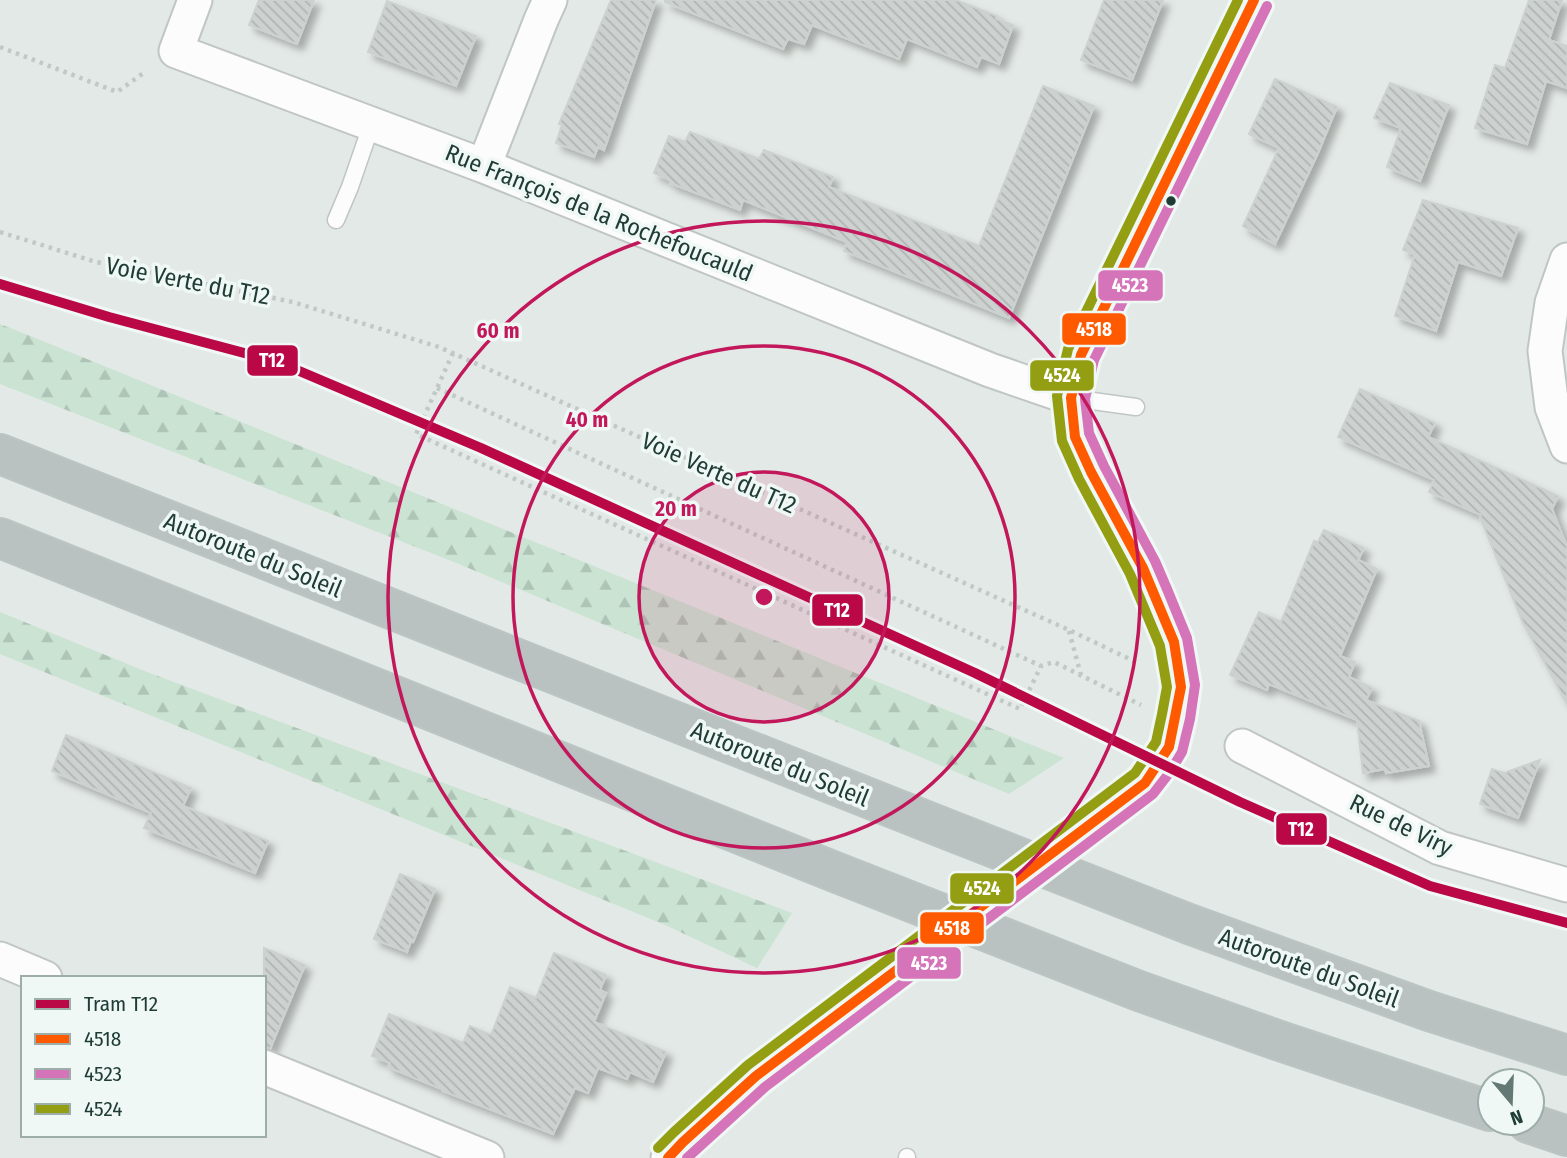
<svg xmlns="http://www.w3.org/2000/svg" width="1567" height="1158" viewBox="0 0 1567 1158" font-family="'Fira Sans Condensed',sans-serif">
<defs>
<pattern id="forest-firs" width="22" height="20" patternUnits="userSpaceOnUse" patternTransform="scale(1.75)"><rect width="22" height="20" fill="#cbe3d3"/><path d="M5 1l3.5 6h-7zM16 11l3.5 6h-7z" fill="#aec4b6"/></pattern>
<pattern id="building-back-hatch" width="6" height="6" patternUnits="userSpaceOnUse" patternTransform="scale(1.75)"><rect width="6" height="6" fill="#cdd2d0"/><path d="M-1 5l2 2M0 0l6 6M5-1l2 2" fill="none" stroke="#b0b5b3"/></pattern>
<filter id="shadow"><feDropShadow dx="6" dy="6" stdDeviation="3.5" flood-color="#0004"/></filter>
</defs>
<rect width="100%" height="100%" fill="#e3e9e6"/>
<path fill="url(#forest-firs)" d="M0 324 33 337 1064 758 1009 794 454 562 0 384Z
M0 612 147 672 792 913 757 968 663 924 0 654Z"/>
<path fill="url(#building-back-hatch)" stroke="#cbd2cf" stroke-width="2" filter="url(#shadow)" d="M259 0H314L297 44 249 25Z
M611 0H656L604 150 598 147 594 157 556 143 562 125 559 124Z
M665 0H956L997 16 996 19 1013 25 999 64 981 57 977 67 907 39 899 59 812 25 804 44 788 39 783 49 665 2Z
M1104 0H1163L1132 80 1081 60Z
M1529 0H1562L1549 40 1567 46V88L1546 81 1527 144 1475 128 1495 65 1505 68Z
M387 1 476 36 456 86 368 52Z
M1275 79 1337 107 1318 153 1275 244 1243 226 1279 148 1249 134Z
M1390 83 1449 105 1420 181 1387 167 1401 128 1374 118Z
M1043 86 1094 106 1009 318 844 251 847 242 743 200 740 210 670 183V180L654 173 669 136 685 142 690 132 759 159 764 150 833 177 829 187 979 246Z
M1423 200 1518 228 1501 276 1458 262 1436 331 1395 316 1415 254 1403 250Z
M1360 389 1435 423 1428 437 1558 496 1552 509 1567 547V704L1523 623 1480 517 1481 515 1429 492 1434 480 1338 437Z
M1324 530 1364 548 1358 560 1377 569 1340 656 1355 662 1349 677 1372 688 1366 700 1419 721 1429 766 1386 773 1385 769 1363 773 1357 720 1269 684 1267 690 1230 675 1259 612 1281 622 1314 541 1318 542Z
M66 735 191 788 183 806 268 841 255 873 144 828 151 813 52 771Z
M1540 760 1518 818 1480 804 1492 769 1504 773Z
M400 874 435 889 413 942 411 941 407 952 374 939Z
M264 948 305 965 270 1049 264 1048Z
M554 953 606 975 600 990 606 993 594 1022 666 1052 653 1082 630 1072 627 1079 598 1068 588 1093 575 1088 553 1134 443 1091 444 1090 388 1067 390 1063 372 1056 389 1014 463 1043 470 1026 491 1035 510 987 536 998Z"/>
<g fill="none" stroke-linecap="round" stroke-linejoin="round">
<defs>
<path id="service" d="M336 220 350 187 372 123
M1071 398 1136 407
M907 1158V1157"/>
<path id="minor" d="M195 0 176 51 484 166 918 341 990 370 1071 398
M484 166 541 20 550 0
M1567 260 1552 303 1545 351 1552 407 1567 446
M1242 746 1440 848 1567 885
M1145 783 1159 764 1169 747 1176 717 1181 687 1174 642 1154 594 1143 568 1091 472 1075 437 1071 398 1081 355 1254 0
M0 959 45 978
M264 1067 487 1158
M668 1158C725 1098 792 1048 858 998"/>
<path id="motorway" d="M0 454 954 832 1189 924 1429 1011 1567 1055
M0 538 840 874 1139 991 1277 1040 1490 1111
M1528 1123 1567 1136"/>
</defs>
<use href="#service" stroke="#c0c6c3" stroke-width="19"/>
<use href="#minor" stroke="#c0c6c3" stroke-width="37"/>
<use href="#motorway" stroke="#bbc5c3" stroke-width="42"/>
<path stroke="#c0c9c6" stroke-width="4.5" stroke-dasharray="3.5 5" stroke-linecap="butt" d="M0 47 117 92 145 72
M0 232 96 262 293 302 439 347 1069 630 1140 664
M453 353 416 434 1020 709 1041 666 1054 662 1141 705
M437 388 1041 666
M1069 631 1081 675"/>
<use href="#service" stroke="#fbfcfb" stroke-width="16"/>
<use href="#minor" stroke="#fbfcfb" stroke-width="33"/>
<use href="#motorway" stroke="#b9c2c0" stroke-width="38"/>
<defs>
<path id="minor-bridge" d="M858 998 1145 783"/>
</defs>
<use href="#minor-bridge" stroke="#c0c6c3" stroke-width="37" stroke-linecap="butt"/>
<use href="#minor-bridge" stroke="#fbfcfb" stroke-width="33"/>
<defs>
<path id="bus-1" d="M668 1158 683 1142 756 1076 1145 783 1169 747 1181 687 1174 642 1143 568 1091 472 1075 437 1071 398 1081 355 1254 0"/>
<path id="bus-2" d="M687 1158 765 1087 1153 794 1170 772 1182 752 1190 719 1195 685 1187 638 1167 589 1155 561 1104 466 1089 433 1085 399 1094 360 1267 6"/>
<path id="bus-3" d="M658 1148 674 1132 748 1065 1135 773 1156 742 1162 714 1167 687 1160 646 1130 574 1079 479 1062 441 1057 396 1068 349 1238 0"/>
</defs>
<use href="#bus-1" stroke="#f0f8f5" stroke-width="16"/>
<use href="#bus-2" stroke="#f0f8f5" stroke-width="16"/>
<use href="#bus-3" stroke="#f0f8f5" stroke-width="16"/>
<use href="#bus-1" stroke="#ff5a00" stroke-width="10"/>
<use href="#bus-2" stroke="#d674ba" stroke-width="10"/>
<use href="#bus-3" stroke="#949e13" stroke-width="10"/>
<defs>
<path id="tram-1" d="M0 284 109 317 278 362 481 448 975 673 1240 802 1430 886 1567 923"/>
</defs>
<use href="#tram-1" stroke="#f0f8f5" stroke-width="16"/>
<use href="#tram-1" stroke="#b90845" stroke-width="10"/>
</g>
<circle cx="764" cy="597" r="125" fill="#c2185b" fill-opacity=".12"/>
<g fill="none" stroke="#c2185b" stroke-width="3.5">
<circle cx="764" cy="597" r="125"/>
<circle cx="764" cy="597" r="251"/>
<circle cx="764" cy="597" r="376"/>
</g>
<circle fill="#203c36" stroke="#f0f8f5" stroke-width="2.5" cx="1171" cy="201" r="6"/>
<g text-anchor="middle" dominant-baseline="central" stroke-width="7" stroke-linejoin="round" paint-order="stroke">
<g font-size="24" fill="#203c36" stroke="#f0f8f5">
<text transform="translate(599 213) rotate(22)">Rue François de la Rochefoucauld</text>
<text transform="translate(188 281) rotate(11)">Voie Verte du T12</text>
<text transform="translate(719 473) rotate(24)">Voie Verte du T12</text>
<text transform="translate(253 555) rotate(22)">Autoroute du Soleil</text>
<text transform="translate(780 764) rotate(22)">Autoroute du Soleil</text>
<text transform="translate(1401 825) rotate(26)">Rue de Viry</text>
<text transform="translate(1309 968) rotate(20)">Autoroute du Soleil</text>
</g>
</g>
<circle cx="764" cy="597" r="10" fill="#c2185b" stroke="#f0f8f5" stroke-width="3.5"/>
<g font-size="21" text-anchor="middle" font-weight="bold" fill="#c2185b" stroke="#f0f8f5" stroke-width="7" stroke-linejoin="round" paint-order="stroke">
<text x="498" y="338">60 m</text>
<text x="587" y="427">40 m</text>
<text x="676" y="516">20 m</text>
</g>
<g stroke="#f0f8f5" stroke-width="2.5">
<rect x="1097" y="269" width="67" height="33" rx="7" fill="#d674ba"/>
<rect x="1061" y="312" width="66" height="34" rx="7" fill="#ff5a00"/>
<rect x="246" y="344" width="53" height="33" rx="7" fill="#b90845"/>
<rect x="1029" y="359" width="66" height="33" rx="7" fill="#949e13"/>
<rect x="811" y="593" width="53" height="34" rx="7" fill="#b90845"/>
<rect x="1275" y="812" width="53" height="34" rx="7" fill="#b90845"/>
<rect x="949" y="872" width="66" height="33" rx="7" fill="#949e13"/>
<rect x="919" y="911" width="66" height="34" rx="7" fill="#ff5a00"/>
<rect x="896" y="946" width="66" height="34" rx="7" fill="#d674ba"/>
</g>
<g font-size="19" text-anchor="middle" font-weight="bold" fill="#fff">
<text x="1130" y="292">4523</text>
<text x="1094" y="336">4518</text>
<text x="272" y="367">T12</text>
<text x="1062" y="382">4524</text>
<text x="837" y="617">T12</text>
<text x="1301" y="836">T12</text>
<text x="982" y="895">4524</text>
<text x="952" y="935">4518</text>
<text x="929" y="970">4523</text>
</g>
<rect x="21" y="976" width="245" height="161" fill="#f0f8f5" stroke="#9dada9" stroke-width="2"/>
<rect x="35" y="999" width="35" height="10" fill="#b90845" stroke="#9dada9" stroke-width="2"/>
<text x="84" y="1011" font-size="21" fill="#203c36">Tram T12</text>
<rect x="35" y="1034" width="35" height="10" fill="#ff5a00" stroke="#9dada9" stroke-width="2"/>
<text x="84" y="1046" font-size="21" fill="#203c36">4518</text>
<rect x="35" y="1069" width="35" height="10" fill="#d674ba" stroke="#9dada9" stroke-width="2"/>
<text x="84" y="1081" font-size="21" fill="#203c36">4523</text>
<rect x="35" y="1104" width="35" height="10" fill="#949e13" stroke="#9dada9" stroke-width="2"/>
<text x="84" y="1116" font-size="21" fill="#203c36">4524</text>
<g transform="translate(1511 1102) rotate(161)"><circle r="33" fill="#f0f8f5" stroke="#9dada9" stroke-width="2"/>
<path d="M0-5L12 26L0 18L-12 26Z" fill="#647974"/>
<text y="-10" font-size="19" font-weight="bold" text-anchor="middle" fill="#203c36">N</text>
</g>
</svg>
